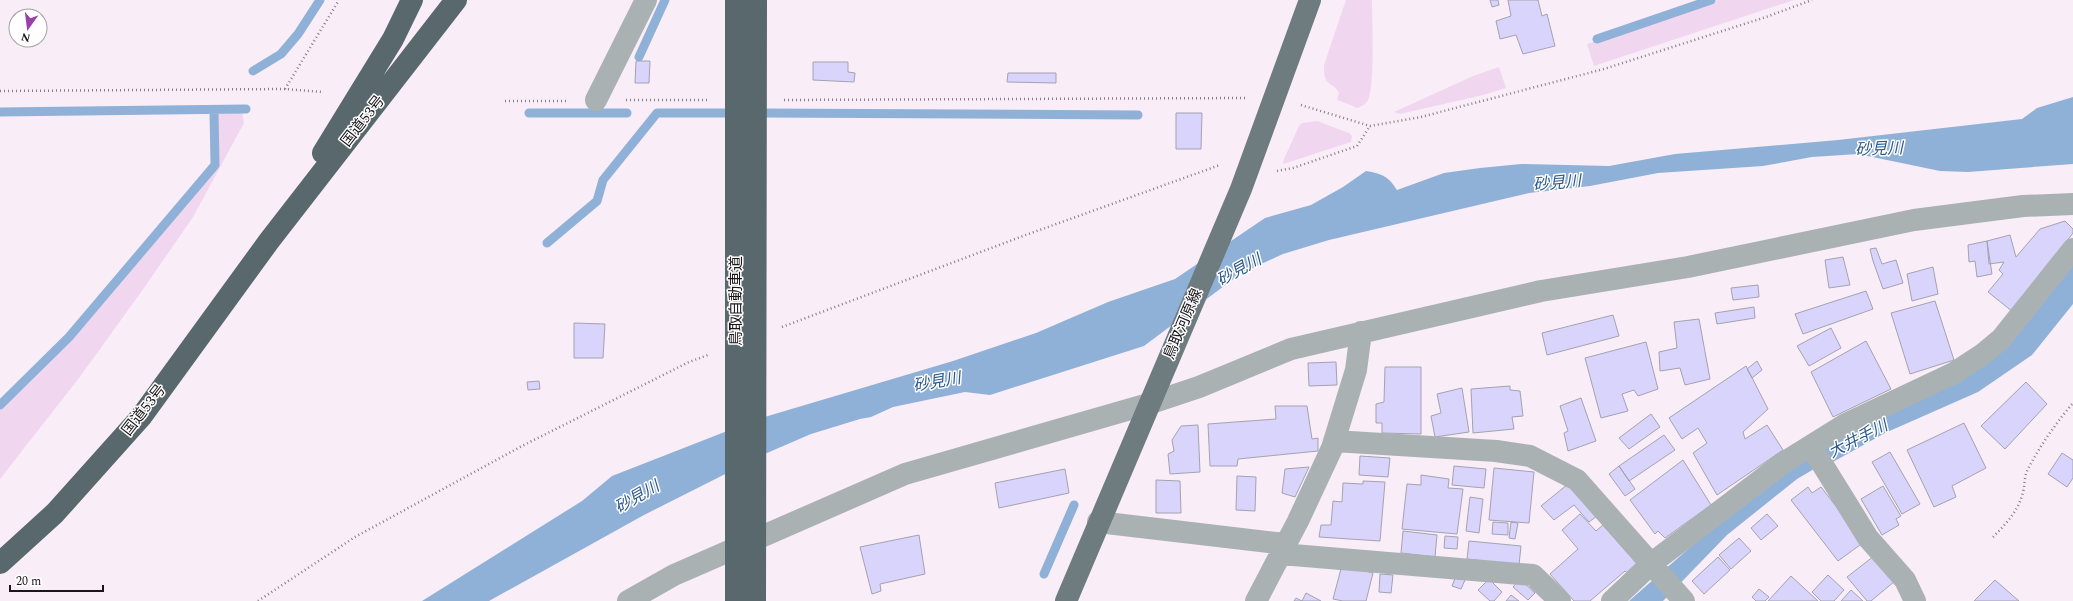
<svg xmlns="http://www.w3.org/2000/svg" width="2073" height="601" viewBox="0 0 2073 601" font-family="Spectral,'Noto Sans JP',serif">
<rect width="100%" height="100%" fill="#f9edf8"/>
<path fill="#f1d6ef" d="M1346 0H1372C1372 19 1375 87 1368 100 1365 105 1362 106 1358 108L1337 100 1339 93C1332 80 1323 88 1324 65Z
M1718 0H1794L1594 66 1587 44Z
M1499 67 1506 88 1483 95 1400 114 1394 112 1473 76Z
M216 105H241L244 123 193 217 144 288 79 378 0 479V409L72 338 218 164Z
M1317 121 1349 133 1352 136 1351 142 1283 164 1284 159 1299 126 1302 123Z"/>
<path fill="#90b1d7" d="M2073 97V164L1968 172 1940 171 1858 154 1812 157 1763 166 1658 173 1590 186 1529 193 1329 240 1283 254 1240 274 1144 346 990 395 965 392 893 407 871 417 860 419 811 434 767 453 644 515 489 601H422L582 501 612 476 758 419 953 361 1036 333 1108 302 1175 279 1265 218 1311 205 1343 187 1366 171C1383 174 1388 176 1397 190L1444 173 1480 168 1521 164 1609 166 1675 154 1838 140 2022 119 2037 108Z
M2073 263V304L2032 355 1978 392 1885 433 1831 463 1814 469 1797 479 1727 535 1663 601H1629L1712 528 1827 442 1939 388Z"/>
<g fill="none" stroke-linecap="round" stroke-linejoin="round">
<path stroke="#90b1d7" stroke-width="9" d="M1597 39 1711 0
M639 57 665 0
M253 71 281 54 298 34 320 0
M0 112 246 109
M529 113H627
M755 113 1138 115
M547 243 597 201 603 180 657 113H736
M0 405 69 337 215 165 214 111
M1044 574 1074 505"/>
</g>
<path fill="#d9d4fb" stroke="#a4a2b0" d="M1490 0H1498L1499 5 1492 7Z
M1508 0H1538L1542 16 1547 14 1555 46 1523 54 1516 35 1500 39 1496 21 1511 16Z
M636 61H650L649 83H635Z
M813 62H848V72L855 73 854 82 813 80Z
M1008 73H1056V83L1007 82Z
M1176 113H1202L1201 149H1176Z
M2065 221 2073 229V233L2013 312 1988 292 2003 274 1999 270 2004 262 1989 264 1987 241 2010 235 2016 257 2040 229Z
M1987 241 1992 274 1977 277 1975 261 1969 262 1968 245Z
M1876 248 1882 264 1896 260 1903 283 1883 289 1873 261 1870 249Z
M1843 257 1850 285 1829 288 1825 260Z
M1933 267 1938 294 1912 301 1907 274Z
M1758 285 1759 297 1733 300 1731 288Z
M1866 291 1873 309 1803 334 1795 314Z
M1935 301 1954 360 1910 374 1891 313Z
M1754 307 1755 318 1717 324 1715 313Z
M1613 315 1619 336 1547 355 1542 333Z
M1699 319 1710 379 1685 385 1680 368 1660 371 1659 352 1677 348 1674 322Z
M574 323 605 324 603 358H574Z
M1831 328 1841 348 1809 366 1797 346Z
M1866 341 1891 389 1833 417 1811 372Z
M1646 342 1658 389 1638 396 1634 390 1622 394 1628 411 1601 418 1585 358Z
M1757 361 1762 370 1752 378 1747 369Z
M1336 362 1337 385 1309 386 1308 363Z
M1746 366 1768 409 1743 432 1745 439 1767 425 1783 450 1717 495 1693 453 1707 443 1698 428 1682 439 1669 418Z
M1385 367H1421V434L1382 433V423H1376V404L1384 402Z
M539 381 540 389 528 390 527 382Z
M2026 382 2047 404 2005 449 1981 426Z
M1510 386V390L1520 391 1523 416 1512 417 1514 429 1473 433 1471 389Z
M1462 388 1469 432 1435 437 1431 416 1441 413 1437 394Z
M1581 398 1596 441 1568 451 1564 433 1568 431 1560 406Z
M1275 406H1307L1312 439 1318 438V451L1238 459 1237 466H1210L1208 424 1276 419Z
M1651 414 1660 427 1629 449 1619 438Z
M1964 423 1986 468 1952 486 1956 497 1934 507 1907 450Z
M1198 425 1200 472 1170 474 1168 454 1174 451 1172 440 1181 426Z
M1664 435 1675 450 1629 481 1619 466Z
M1890 452 1920 504 1902 514 1872 462Z
M2062 453 2073 460V478L2067 487 2048 474Z
M1360 456 1390 458 1388 477 1359 475Z
M1683 460 1711 505 1665 538 1658 531 1655 534 1630 500Z
M1454 466 1486 469 1484 488 1452 485Z
M1619 466 1635 489 1625 496 1609 474Z
M1309 467 1295 497 1282 493 1285 469Z
M1494 468 1534 472 1529 523 1489 520Z
M1065 469 1069 493 999 508 995 483Z
M1421 475 1449 479 1448 488 1463 489 1457 534 1402 529 1407 484 1421 485Z
M1237 476 1256 477 1255 511 1236 510Z
M1156 480 1180 481 1181 513H1156Z
M1363 481 1385 482 1380 541 1319 537 1321 525H1331L1333 501 1342 502 1343 483 1363 484Z
M1568 484 1597 516 1589 522 1574 505 1554 520 1541 506Z
M1883 486 1901 516 1896 519 1899 525 1882 535 1861 499Z
M1808 487 1812 493 1821 487 1864 542 1838 561 1791 500Z
M1470 497 1483 499 1479 533 1466 531Z
M1580 514 1596 531 1603 525 1638 565 1628 574 1625 571 1590 601H1574L1550 574 1578 549 1562 530Z
M1767 514 1778 526 1761 540 1751 528Z
M1493 522 1508 523V535L1492 534Z
M1511 522 1518 523 1515 539 1509 538Z
M1403 531 1437 535 1435 557 1401 553Z
M919 535 925 574 880 584 881 591 872 594 860 547Z
M1445 536 1458 537 1457 549 1444 548Z
M1739 538 1751 551 1731 569 1719 555Z
M1469 541 1521 546 1519 565 1467 559Z
M1874 556 1895 581 1871 601H1867L1847 577Z
M1718 557 1730 570 1704 594 1692 581Z
M1342 565 1373 573 1366 601H1343L1333 599Z
M1380 574 1393 575 1391 593 1379 592Z
M1828 575 1844 590 1834 601H1821L1812 592Z
M1456 576 1465 580 1461 589 1452 586Z
M1791 576 1818 601H1768Z
M1489 579 1502 592 1494 601H1490L1478 590Z
M1520 579 1535 593 1528 600 1513 587Z
M1995 580 2019 601H1974Z
M1759 589 1769 597 1765 601H1756L1752 597Z
M1851 590 1863 601H1841Z
M1306 593 1321 601H1294L1296 598 1302 601Z
M1511 595 1519 601H1506Z"/>
<g fill="none" stroke-linecap="round" stroke-linejoin="round">
<path stroke="#867e85" stroke-width="2.5" stroke-dasharray="1 3" stroke-linecap="butt" d="M285 89 339 0
M0 91 285 89 323 92
M626 100H709
M784 100 1245 98
M505 101H569
M1301 105 1370 126 1421 117 1604 69 1766 17 1812 0
M1277 171 1293 168 1357 146 1370 126
M782 327 1023 236 1220 165
M1993 537C2006 524 2019 510 2023 492 2025 485 2024 478 2027 471 2039 447 2056 423 2073 403
M258 601 355 537 522 446 689 362 708 355"/>
<path stroke="#aab1b3" stroke-width="22" d="M596 100 646 0
M1334 441 1496 451 1530 456 1577 480 1684 601
M1811 446 1868 538 1905 580 1915 601
M1098 522 1285 544
M1281 554 1533 575 1560 601
M628 601 674 575 905 474 1148 404 1199 387 1291 349 1541 291 1688 267 1914 220 2023 206 2073 204
M1256 601 1298 521 1332 448 1356 370 1361 332
M1612 601 1652 563 1783 463 1844 425 1954 373 1983 354 2001 339 2073 249"/>
<path stroke="#6e7b7f" stroke-width="22" d="M1066 601 1241 189 1310 0"/>
<path stroke="#59686c" stroke-width="22" d="M323 153 393 39 412 0
M0 563 55 513 141 417 269 241 456 0"/>
<path stroke="#59686c" stroke-width="22" d="M736 0V601
M755 601 756 0"/>
</g>
<g text-anchor="middle" dominant-baseline="central" stroke-width="3" stroke-linejoin="round" paint-order="stroke">
<g font-size="15" fill="#191519" stroke="#fff">
<text transform="translate(363 121) rotate(-52)">国道53号</text>
<text transform="translate(736 301) rotate(-90)">鳥取自動車道</text>
<text transform="translate(1183 324) rotate(-67)">鳥取河原線</text>
<text transform="translate(144 410) rotate(-52)">国道53号</text>
</g>
<g font-size="16" font-style="italic" fill="#2a588a" stroke="#fff">
<text transform="translate(1879 149) rotate(-2)">砂見川</text>
<text transform="translate(1557 183) rotate(-5)">砂見川</text>
<text transform="translate(1239 270) rotate(-29)">砂見川</text>
<text transform="translate(937 382) rotate(-10)">砂見川</text>
<text transform="translate(1858 439) rotate(-27)">大井手川</text>
<text transform="translate(637 497) rotate(-30)">砂見川</text>
</g>
</g>
<g transform="translate(28 28) rotate(194)"><circle r="19" fill="#ffffff" stroke="#a3a1a3"/>
<path d="M0-3L7 15L0 10L-7 15Z" fill="#9a40ab"/>
<text y="-6" font-size="11" font-weight="bold" text-anchor="middle" fill="#191519">N</text>
</g>
<path d="M10 585v6h93v-6" fill="none" stroke="#191519" stroke-width="2"/>
<text x="16" y="585" font-size="12" fill="#191519" stroke="#ffffff" stroke-width="3" paint-order="stroke">20 m</text>
</svg>
